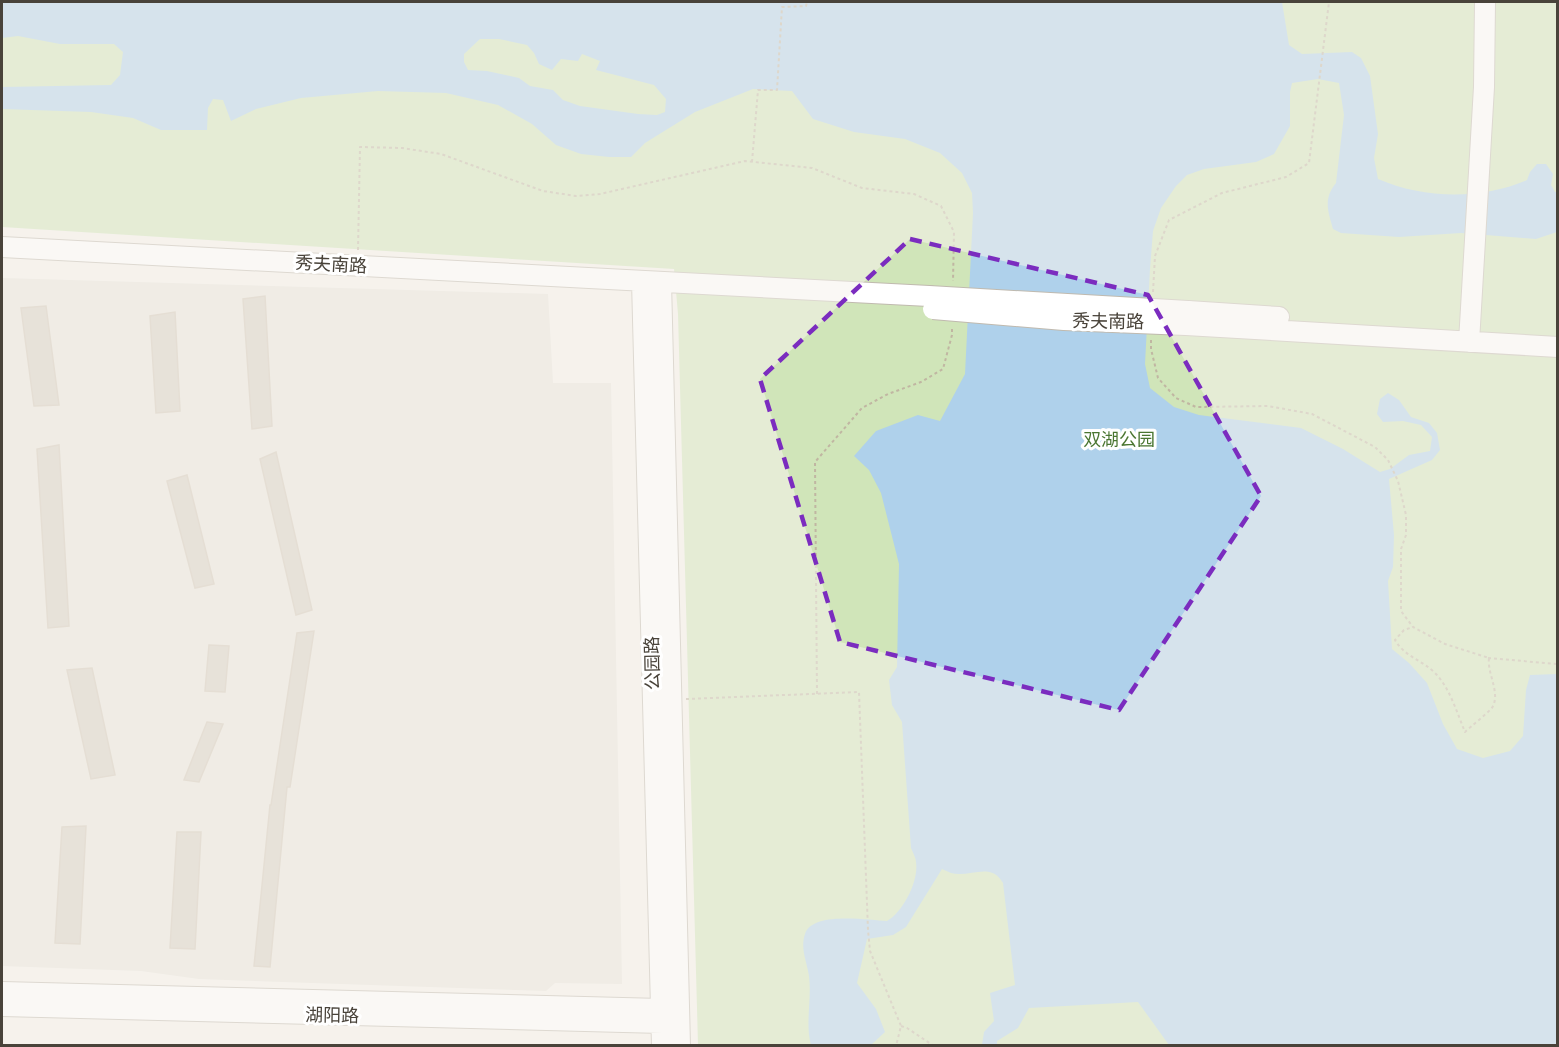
<svg xmlns="http://www.w3.org/2000/svg" width="1559" height="1047" viewBox="0 0 1559 1047" font-family="'Asap Condensed','Noto Sans SC',sans-serif">
<rect width="100%" height="100%" fill="#f5f2ec"/>
<path fill="#e8e4db" d="M2 278 548 294 553 383H611L622 984 555 983 546 991 199 979 141 971 2 966Z"/>
<path fill="#d0e5b9" d="M2 2H1557V1045H698L678 314 674 269 2 227Z"/>
<path fill="#afd1eb" fill-rule="evenodd" d="M2 2H1282L1289 45 1302 54 1352 52 1361 58 1370 76 1378 134 1374 158 1378 179C1424 199 1481 200 1527 180L1530 172 1537 164H1546L1553 174 1551 185 1555 192H1557V232L1536 239 1461 233 1399 237 1341 233 1333 229C1328 211 1323 199 1336 183L1344 115 1339 83 1318 79 1292 83 1290 92V126L1274 154 1256 162 1204 169 1187 175 1176 186 1161 208 1153 231 1150 269 1145 364 1150 388 1174 407 1199 415 1301 428 1343 449 1380 472 1390 469 1409 455 1430 451 1432 437 1421 425 1403 421 1383 422 1377 414 1380 399 1388 393 1399 400 1411 417 1429 423 1437 433 1440 450 1432 460 1389 479 1394 535 1393 567 1388 581 1392 649 1409 663 1427 683 1443 724 1457 749 1483 758 1510 751 1523 736 1526 690 1530 675 1557 674V1045H1169L1138 1002 1029 1008 1018 1028 997 1041V1045H982L984 1032 994 1021 990 993 1015 985 1003 883C991 861 970 878 951 873 948 872 945 870 942 869L906 927 893 935 867 939 857 983 876 1009 885 1032 872 1044 866 1045H811C805 1023 812 999 809 976 807 962 800 949 805 934 812 911 868 920 887 921 903 912 919 881 916 862 916 858 913 853 911 848L902 722 892 705 889 680 897 667 899 564 881 493 869 470 854 456 876 431 918 415 940 421 965 374 973 213 972 193 962 173 940 153 905 139 854 132 813 119 792 91 753 89 695 112 645 143 631 157H609L581 154 556 145 532 124 498 105 446 93 378 91 301 98 256 109 231 121 223 100 213 99 208 108 207 130H161L133 118 91 112 2 109V87L111 85 120 75 123 52 114 44H60L18 36 2 38ZM480 39H499L527 45 534 53 539 64 552 70 561 59 578 61 582 54 600 61 596 70 654 85 666 99 665 112 657 115 638 114 580 106 563 100 553 90 530 86 519 78 487 71 468 70 464 62V54Z"/>
<path fill="#d5cec2" stroke="#d0c6b6" stroke-width="1.5" d="M265 296 272 426 252 429 243 299Z
M46 306 59 405 34 406 21 308Z
M175 312 180 411 156 413 150 316Z
M59 445 69 626 48 628 37 449Z
M276 452 312 610 296 615 260 459Z
M187 475 214 584 195 588 167 481Z
M314 631 290 787H287L270 967 254 966 270 805H271L297 633Z
M209 645 229 646 225 692 205 691Z
M92 668 115 775 91 779 67 670Z
M207 722 223 724 199 782 184 780Z
M86 826 80 944 55 943 62 827Z
M177 832H201L195 949 170 948Z"/>
<g fill="none" stroke-linecap="round" stroke-linejoin="round">
<defs>
<path id="minor" d="M2 247 929 296
M642 281 662 1046
M661 282 680 1046
M1188 311 1279 317
M1186 325 1558 347
M1469 342 1484 87 1485 2
M2 992 661 1009
M2 1006 662 1023"/>
</defs>
<use href="#minor" stroke="#c0baaf" stroke-width="22"/>
<path stroke="#c0b6a2" stroke-width="2" stroke-dasharray="3 3" stroke-linecap="butt" d="M752 162 758 90H777L782 7 806 6 807 2
M358 250 360 147 402 148 441 154 543 191 576 196 600 194 745 161 812 168 862 188 914 194 941 206 954 232 953 281
M1153 292 1155 256 1169 220 1222 193 1286 177 1309 163 1329 2
M1151 340V349L1158 378 1176 398 1196 407 1268 406 1312 414 1375 447 1388 460 1398 481 1406 515V535L1401 549V611L1413 627 1445 644 1489 658C1487 673 1500 692 1493 706 1492 710 1470 727 1465 732 1457 713 1450 688 1435 673 1422 660 1405 657 1395 640L1404 630 1413 627
M1488 658 1557 664 1558 662
M817 694 815 462 862 408 888 394 921 382 943 369 952 335V326
M686 699 859 692 868 930 870 951 901 1026 896 1046
M901 1026 907 1028 934 1046"/>
<use href="#minor" stroke="#fff" stroke-width="20"/>
<defs>
<path id="minor-bridge" d="M929 296 1188 311
M933 309 1064 320 1186 325"/>
</defs>
<use href="#minor-bridge" stroke="#c0baaf" stroke-width="22" stroke-linecap="butt"/>
<use href="#minor-bridge" stroke="#fff" stroke-width="20"/>
</g>
<path d="M0 0H1559V1047H0ZM910 239 1148 295 1261 496 1119 710 840 642 760 379Z" fill="#f5f2ec" fill-opacity=".55" fill-rule="evenodd"/>
<path fill="none" stroke="#7b2cbf" stroke-width="4.5" stroke-dasharray="12 8" stroke-linejoin="round" d="M910 239 1148 295 1261 496 1119 710 840 642 760 379Z"/>
<g text-anchor="middle" dominant-baseline="central" stroke-width="6" stroke-linejoin="round" paint-order="stroke">
<g font-size="18" fill="#49433a" stroke="#fff">
<text transform="translate(331 264) rotate(3)">秀夫南路</text>
<text transform="translate(1108 321) rotate(1)">秀夫南路</text>
<text transform="translate(652 663) rotate(-91)">公园路</text>
<text transform="translate(332 1015) rotate(1)">湖阳路</text>
</g>
<g font-size="18" fill="#4a7631" stroke="#fff">
<text x="1119" y="439">双湖公园</text>
</g>
</g>
<rect width="1559" height="1047" fill="none" stroke="#49433a" stroke-width="6"/>
</svg>
